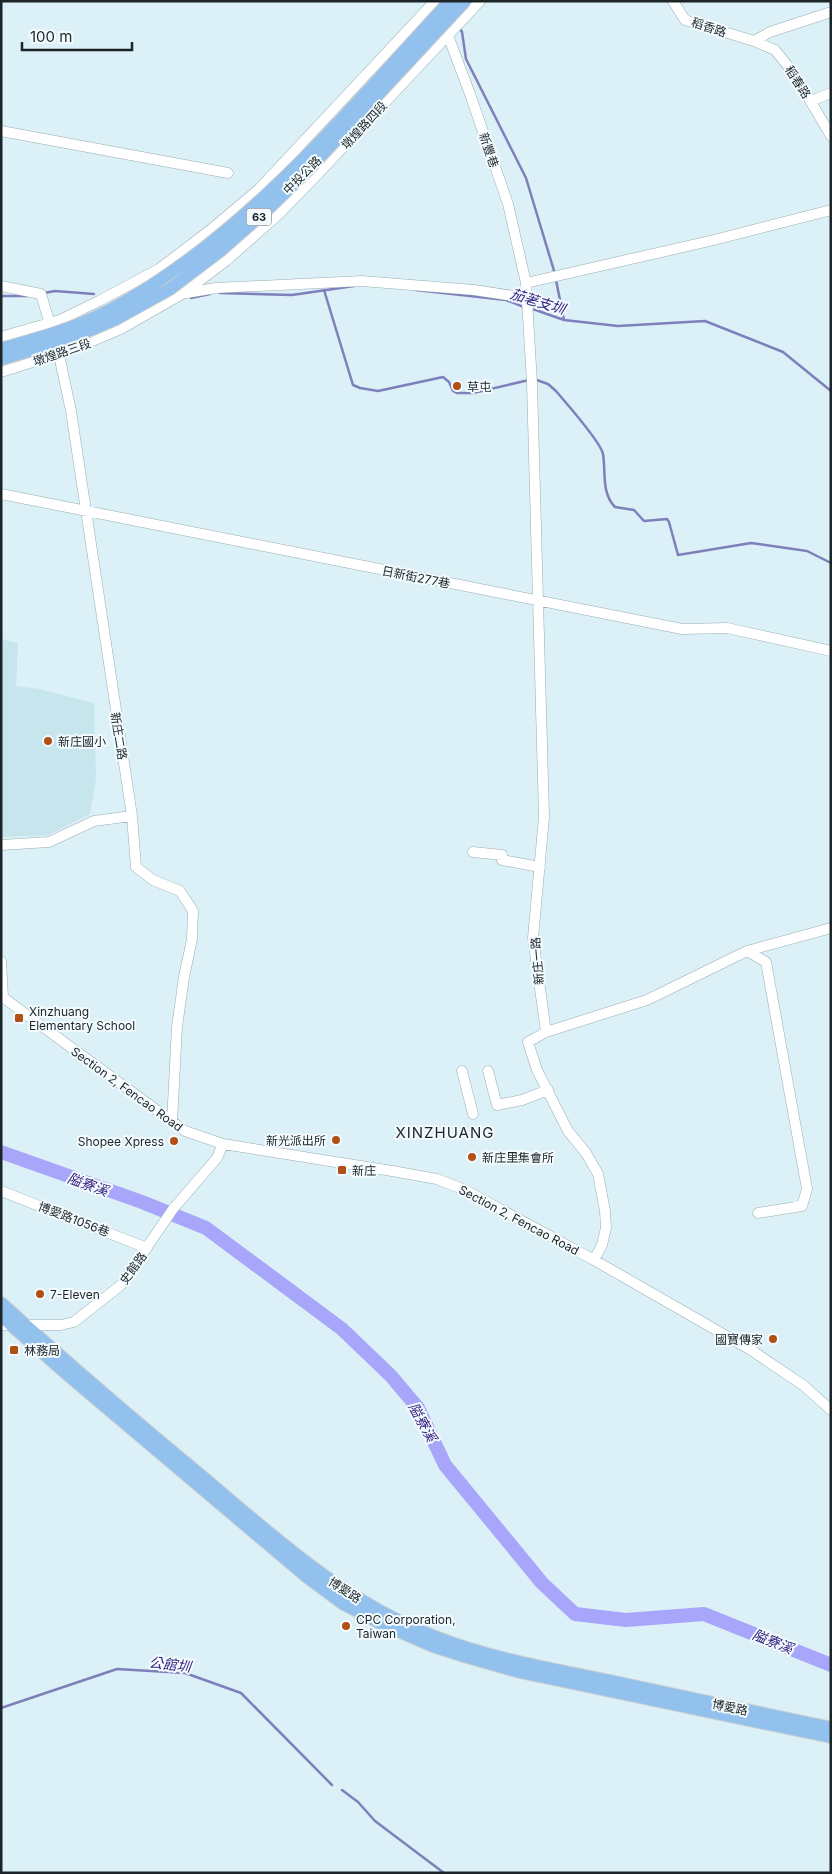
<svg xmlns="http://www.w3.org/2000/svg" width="832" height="1874" viewBox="0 0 832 1874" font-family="Inter,'Noto Sans TC',sans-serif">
<rect width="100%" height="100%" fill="#dbf1f7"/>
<path fill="#c7e5ed" d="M1 639 18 643 16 686 39 689 94 703 96 779 90 814 48 835 1 837Z"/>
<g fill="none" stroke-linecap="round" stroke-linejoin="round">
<path stroke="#7e7fbb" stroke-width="2.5" d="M459 27 462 32 466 59 526 178 555 274
M556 280 564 320
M324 290 353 385 360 388 378 391 443 377 449 382 453 391 457 393H473L529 380
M416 290 506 300 524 307
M44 293 55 291 94 294
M220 293 292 295 354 286
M1 296H28
M191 298 210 294
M530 308 564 320 618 326 705 321 783 352 831 391
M534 379 548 384 556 391C566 403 601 442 603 454 606 471 601 493 615 507L634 510 644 521 667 519 669 522 678 555 751 543 807 551 831 563
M1 1708 117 1669 185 1673 241 1693 332 1785
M342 1790 358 1802 375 1821 444 1873"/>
<path stroke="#a8a6fb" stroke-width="14" d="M1 1152 142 1202 206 1228 342 1329 391 1376 418 1408 445 1465 542 1583 575 1614 626 1620 704 1614 831 1665"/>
<defs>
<path id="minor" d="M435 1 470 94 508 204 526 283 532 383 544 817 533 938 546 1032
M673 1 685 20 754 41 775 50 795 75 831 136
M754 41 770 32 831 12
M811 101 831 93
M1 131 228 173
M526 283 714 240 831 210
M1 286 41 294 59 355 71 411 132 816 136 867 153 880 180 891 193 911 192 939 184 977 177 1027 172 1122
M186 293 216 288 362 281 474 290 527 298
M1 337 60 320 99 301 159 269 209 231 259 189 435 1
M1 372 71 350 121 329 182 294 227 260 279 214 317 175 480 1
M1 494 682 629 727 628 831 651
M1 845 49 842 94 821 132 816
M473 852 502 855V860L540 867
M747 951 766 962 807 1189 802 1206 758 1213
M1 961 3 997
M1 996 185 1131 223 1144 392 1171 437 1179 465 1190 594 1260 751 1350 803 1385 831 1410
M462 1071 473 1114
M488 1071 497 1105 522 1100 548 1090
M1 1191 147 1248
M594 1260 602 1245 606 1228 605 1211 598 1174 586 1153 568 1131 537 1070 528 1042 546 1032 647 1000 747 951 831 928
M1 1325H61L74 1322 121 1285 173 1209 217 1158 223 1144"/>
<path id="major" d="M1 1303C67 1363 136 1422 205 1479 276 1539 345 1602 433 1636 488 1658 547 1668 605 1680 680 1696 756 1712 831 1728
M1 1316 68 1375 307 1577 342 1603 378 1622 433 1646 464 1656 520 1672 831 1737"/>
</defs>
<use href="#minor" stroke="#99adb3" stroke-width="11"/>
<use href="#major" stroke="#cdcfcf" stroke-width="14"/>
<use href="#minor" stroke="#fff" stroke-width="10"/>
<use href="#major" stroke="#93c1ee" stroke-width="12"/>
<defs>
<path id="major-bridge" d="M1 349C39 338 77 328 112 309 247 236 347 112 450 1
M1 359 67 340 116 319 170 289 220 251 270 207 309 169 465 1"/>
</defs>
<use href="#major-bridge" stroke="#cdcfcf" stroke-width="14" stroke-linecap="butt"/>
<use href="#major-bridge" stroke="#93c1ee" stroke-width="12"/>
</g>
<g fill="#b24f15" stroke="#f3fbfe" stroke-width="2">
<circle cx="457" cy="386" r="5"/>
<circle cx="48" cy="741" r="5"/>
<rect x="14" y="1013" width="10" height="10" rx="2.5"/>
<circle cx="336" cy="1140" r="5"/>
<circle cx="174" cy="1141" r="5"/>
<circle cx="472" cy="1157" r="5"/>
<rect x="337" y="1165" width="10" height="10" rx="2.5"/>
<circle cx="40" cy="1294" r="5"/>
<circle cx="773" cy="1339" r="5"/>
<rect x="9" y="1345" width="10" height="10" rx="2.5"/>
<circle cx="346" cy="1626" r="5"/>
</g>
<g text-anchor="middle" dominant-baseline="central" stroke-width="4" stroke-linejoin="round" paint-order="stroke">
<rect fill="#f3fbfe" stroke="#5c6468" stroke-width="1" x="246.5" y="208.5" width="25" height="17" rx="4"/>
<g font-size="11" font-weight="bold" fill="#1c2427">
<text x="259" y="217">63</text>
</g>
<g font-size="12" fill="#1c2427" stroke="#f3fbfe">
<text transform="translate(709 27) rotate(18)">稻香路</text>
<text transform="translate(798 82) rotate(57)">稻春路</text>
<text transform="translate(364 125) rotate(-47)">墩煌路四段</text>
<text transform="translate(489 150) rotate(71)">新豐巷</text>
<text transform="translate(302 175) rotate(-45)">中投公路</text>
<text transform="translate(62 352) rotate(-19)">墩煌路三段</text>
<text transform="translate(416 577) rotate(11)">日新街277巷</text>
<text transform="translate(119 736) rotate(81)">新庄二路</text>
<text transform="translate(537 961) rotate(-95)">新庄一路</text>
<text transform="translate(127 1089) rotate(36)">Section 2, Fencao Road</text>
<text transform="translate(74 1219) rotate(21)">博愛路1056巷</text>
<text transform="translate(519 1220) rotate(28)">Section 2, Fencao Road</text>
<text transform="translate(133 1268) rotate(-54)">史館路</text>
<text transform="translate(345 1590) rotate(33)">博愛路</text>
<text transform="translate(730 1707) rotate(12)">博愛路</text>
</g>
<g font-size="12" fill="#1c2427" stroke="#f3fbfe" text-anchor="start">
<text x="467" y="386">草屯</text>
<text x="58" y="741">新庄國小</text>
<text x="29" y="1011">Xinzhuang<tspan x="29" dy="14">Elementary School</tspan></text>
<text x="326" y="1140" text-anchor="end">新光派出所</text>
<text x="164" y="1141" text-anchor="end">Shopee Xpress</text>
<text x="482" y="1157">新庄里集會所</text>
<text x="352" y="1170">新庄</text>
<text x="50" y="1294">7-Eleven</text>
<text x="763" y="1339" text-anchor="end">國寶傳家</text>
<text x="24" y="1350">林務局</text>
<text x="356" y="1619">CPC Corporation,<tspan x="356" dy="14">Taiwan</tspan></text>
</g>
<g font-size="14" font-style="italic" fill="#352181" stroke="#f3fbfe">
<text transform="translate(538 301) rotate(17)">茄荖支圳</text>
<text transform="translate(88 1184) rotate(20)">隘寮溪</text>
<text transform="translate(423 1422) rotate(61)">隘寮溪</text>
<text transform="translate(773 1641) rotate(22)">隘寮溪</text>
<text transform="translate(170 1664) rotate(7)">公館圳</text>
</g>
<g font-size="15" letter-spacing="1" fill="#1c2427" stroke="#f3fbfe">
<text x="445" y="1132">XINZHUANG</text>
</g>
</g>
<rect width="832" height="1874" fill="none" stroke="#1c2427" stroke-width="5"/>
<path d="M22 42v8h110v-8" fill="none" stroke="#1c2427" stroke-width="2.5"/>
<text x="30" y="42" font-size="15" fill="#1c2427" stroke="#f3fbfe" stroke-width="4" paint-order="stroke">100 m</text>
</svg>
